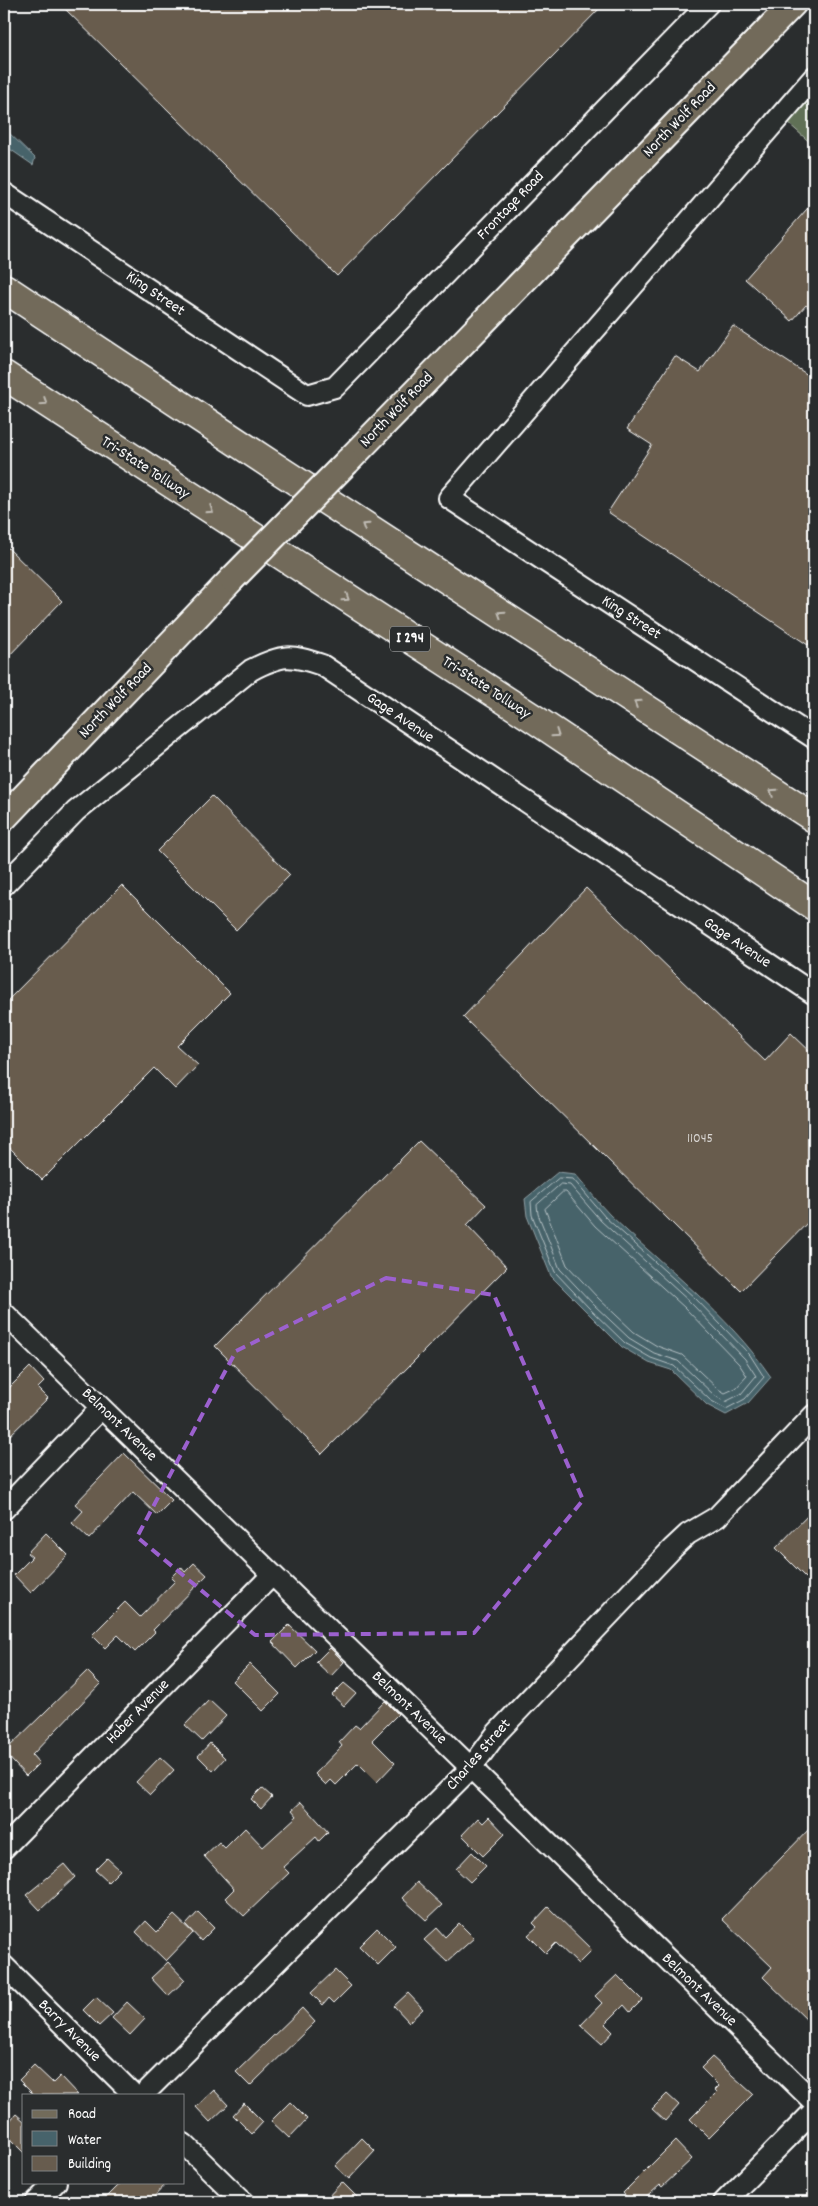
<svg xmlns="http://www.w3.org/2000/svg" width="818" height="2206" viewBox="0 0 818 2206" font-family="Dekko,sans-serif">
<rect width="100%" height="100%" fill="#2a2d2e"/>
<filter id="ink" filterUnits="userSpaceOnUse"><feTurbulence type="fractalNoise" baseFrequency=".02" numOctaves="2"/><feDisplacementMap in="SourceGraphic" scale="10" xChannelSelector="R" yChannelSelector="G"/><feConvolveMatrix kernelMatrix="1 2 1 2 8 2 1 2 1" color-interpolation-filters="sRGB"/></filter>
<g filter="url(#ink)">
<path fill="#606f57" stroke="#b0b7ab" d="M814 92V146L787 122Z"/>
<path fill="#47636b" stroke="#91a1a6" d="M4 128 35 158 33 165 4 145Z
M558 1172 575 1174C587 1187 597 1202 610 1215 665 1268 727 1313 771 1377L748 1403 726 1415 707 1405 671 1370 649 1363 622 1347 551 1276 527 1216 525 1199Z"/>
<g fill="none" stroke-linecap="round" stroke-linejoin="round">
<path stroke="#b5c1c4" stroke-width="1" d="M559 1178 573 1179 605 1217 695 1298 750 1355 764 1377 745 1399 726 1409 710 1400 674 1366 651 1358 625 1343 589 1308 555 1272 532 1215 531 1202Z
M561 1184 570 1185 601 1221 691 1303 745 1359 756 1376 741 1394 725 1402 714 1395 678 1361 654 1353 629 1338 593 1304 560 1269 538 1214 537 1205Z
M563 1192H566L595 1226 685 1308 739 1364 747 1376 736 1388 725 1393 718 1389 682 1355 657 1346 634 1332 598 1298 567 1265 545 1209Z"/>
</g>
<path fill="#675c4e" stroke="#fff" d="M60 4H604L337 276Z
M814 201V312L806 305 792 321 745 279Z
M733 326 814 379V635L808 645 608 512 652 445 627 429 675 356 700 372Z
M4 544 62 601 4 661Z
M212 796 290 875 236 930 157 851Z
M122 885 230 993 177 1046 198 1065 175 1089 154 1068 42 1180 4 1142V1004Z
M586 888 765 1061 791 1033 814 1055V1216L741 1291 463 1017Z
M419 1141 486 1205 467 1225 507 1267 322 1454 215 1346Z
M30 1367 44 1382 38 1388 48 1398 4 1441V1393Z
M124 1453 172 1500 157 1515 133 1492 89 1539 72 1523 83 1511 75 1504Z
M814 1509V1586L776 1548Z
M46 1533 68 1555 31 1593 14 1575 32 1557 27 1553Z
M194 1563 207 1575 153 1630 155 1632 135 1652 118 1635 105 1648 92 1635 125 1602 140 1617 175 1581 171 1577 181 1567 185 1572Z
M289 1625 315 1650 297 1668 272 1642Z
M330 1648 344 1662 331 1676 316 1662Z
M250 1664 280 1694 263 1711 233 1681Z
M87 1671 100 1684 32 1755 39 1763 26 1776 4 1752Z
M344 1683 356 1693 344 1706 332 1695Z
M209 1700 226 1716 202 1741 185 1725Z
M385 1701 398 1714 372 1740 395 1763 377 1782 358 1763 336 1785 331 1780 326 1785 315 1774 342 1746 339 1742 355 1725 359 1728Z
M210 1743 225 1758 213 1771 198 1756Z
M160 1757 174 1770 150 1795 136 1782Z
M262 1788 272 1797 261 1809 251 1799Z
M301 1802 328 1832 319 1841 316 1837 283 1867 289 1873 244 1916 225 1898 234 1889 204 1856 219 1842 225 1848 245 1828 263 1847 297 1816 292 1810Z
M489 1817 505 1834 483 1856 462 1835 478 1818 483 1823Z
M814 1824V2027L763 1977 772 1967 722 1919Z
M472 1852 486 1866 470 1882 456 1869Z
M107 1858 120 1870 108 1882 95 1870Z
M64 1864 75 1877 40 1910 26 1895Z
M417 1882 442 1905 426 1920 402 1898Z
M548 1907 592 1950 578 1964 556 1943 546 1953 528 1935 537 1927 533 1923Z
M198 1912 214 1928 201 1941 186 1925Z
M174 1915 193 1933 166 1961 136 1932 146 1921 157 1932Z
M459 1923 474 1938 447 1962 424 1940 437 1928 445 1937Z
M377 1928 396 1947 378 1965 359 1946Z
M168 1962 185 1980 168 1996 151 1978Z
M335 1970 351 1986 334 2003 329 1998 323 2005 311 1993Z
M617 1975 642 2000 630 2012 624 2005 605 2024 613 2032 602 2044 581 2025 602 2003 595 1996Z
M408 1993 423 2009 409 2022 394 2006Z
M96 1997 113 2013 99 2026 83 2010Z
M127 2002 145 2019 130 2035 112 2018Z
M302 2008 315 2022 250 2086 236 2072Z
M712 2057 753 2094 709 2138 690 2119 717 2092 715 2090 719 2086 701 2068Z
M34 2065 53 2083 60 2076 78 2095H34L19 2080Z
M214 2090 228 2105 210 2122 196 2107Z
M667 2094 679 2105 665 2121 652 2109Z
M290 2102 307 2119 289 2138 271 2121Z
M244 2103 263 2122 252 2134 233 2115Z
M16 2114 24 2121V2153L4 2133V2127Z
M362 2138 375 2151 349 2179 335 2166Z
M675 2141 692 2159 662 2187 660 2185 641 2202H631L623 2193Z
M122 2182H168L149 2202H102Z
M342 2182 362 2202H323Z"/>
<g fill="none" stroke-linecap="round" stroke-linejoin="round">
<defs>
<path id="minor" d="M814 77 449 498 814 738
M4 193 307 395 335 387 708 4
M4 885 76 811 251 670C282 654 290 654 322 665L814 994
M4 1313 814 2102
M4 1509 101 1408
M4 1848 272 1575
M4 1966 134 2095
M143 2095 471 1768 497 1733 673 1548 688 1534 717 1517 814 1415
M184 2144 243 2202
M36 2202 56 2182
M724 2202 814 2111"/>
<path id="major" d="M347 462 793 4
M4 818 232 579"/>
<path id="highway" d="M4 288 270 464 814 818
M4 375 536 720 814 906"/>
</defs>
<use href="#minor" stroke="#fff" stroke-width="24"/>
<use href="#major" stroke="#fff" stroke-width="29"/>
<use href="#highway" stroke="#fff" stroke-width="31"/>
<use href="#minor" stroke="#2a2d2e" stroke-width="20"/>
<use href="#major" stroke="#726b5a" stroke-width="25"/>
<use href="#highway" stroke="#726b5a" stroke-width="28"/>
<defs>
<path id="major-bridge" d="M232 579 347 462"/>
</defs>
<use href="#major-bridge" stroke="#fff" stroke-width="29" stroke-linecap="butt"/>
<use href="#major-bridge" stroke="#726b5a" stroke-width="25"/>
</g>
<defs><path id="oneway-chevron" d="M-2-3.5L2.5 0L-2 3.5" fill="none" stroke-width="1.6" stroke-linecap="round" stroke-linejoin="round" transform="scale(1.25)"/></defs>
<g stroke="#c0bcb5">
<use href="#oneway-chevron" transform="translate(44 402) rotate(33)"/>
<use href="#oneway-chevron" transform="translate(210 510) rotate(33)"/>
<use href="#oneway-chevron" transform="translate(365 526) rotate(-147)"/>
<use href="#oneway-chevron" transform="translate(346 598) rotate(33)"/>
<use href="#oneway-chevron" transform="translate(501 614) rotate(-147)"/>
<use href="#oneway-chevron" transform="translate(637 703) rotate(-147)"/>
<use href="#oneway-chevron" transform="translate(556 734) rotate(34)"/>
<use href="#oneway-chevron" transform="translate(773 792) rotate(-147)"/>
</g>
</g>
<path fill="none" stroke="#9c61cf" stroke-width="4" stroke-dasharray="10 6" stroke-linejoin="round" d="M386 1278 494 1295 583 1500 474 1633 255 1635 137 1537 236 1351Z"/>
<g text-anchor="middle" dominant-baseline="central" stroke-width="5" stroke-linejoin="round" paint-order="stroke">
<g font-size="14" fill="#d9d6d3">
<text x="700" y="1139">11045</text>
</g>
<rect fill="#2a2d2e" stroke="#bfc0c0" stroke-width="1" x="390" y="626.5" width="40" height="25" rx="4"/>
<g font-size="15" font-weight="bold" fill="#fff">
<text x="410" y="639">I 294</text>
</g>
<g font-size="16" fill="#fff" stroke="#2a2d2e">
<text transform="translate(680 120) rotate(-46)">North Wolf Road</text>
<text transform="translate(511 206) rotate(-46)">Frontage Road</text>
<text transform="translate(155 294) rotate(34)">King Street</text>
<text transform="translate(397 410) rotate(-46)">North Wolf Road</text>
<text transform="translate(145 468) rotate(33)">Tri-State Tollway</text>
<text transform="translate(631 618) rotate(33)">King Street</text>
<text transform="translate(486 688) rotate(33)">Tri-State Tollway</text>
<text transform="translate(116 701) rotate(-46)">North Wolf Road</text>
<text transform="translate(400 718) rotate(34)">Gage Avenue</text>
<text transform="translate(737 943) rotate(34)">Gage Avenue</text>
<text transform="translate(119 1425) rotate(44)">Belmont Avenue</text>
<text transform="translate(409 1708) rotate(44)">Belmont Avenue</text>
<text transform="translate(138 1712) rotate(-46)">Haber Avenue</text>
<text transform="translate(479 1755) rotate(-49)">Charles Street</text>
<text transform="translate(699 1990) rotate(44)">Belmont Avenue</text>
<text transform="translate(69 2031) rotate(45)">Barry Avenue</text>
</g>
</g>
<rect width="818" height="2206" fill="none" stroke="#2a2d2e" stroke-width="20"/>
<rect x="10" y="10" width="798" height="2186" fill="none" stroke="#fff" stroke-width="2" filter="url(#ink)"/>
<rect x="22" y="2094" width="162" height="90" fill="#2a2d2e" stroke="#7f8182"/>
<rect x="32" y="2110" width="25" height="8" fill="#726b5a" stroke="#7f8182"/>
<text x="68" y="2118" font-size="15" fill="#ffffff">Road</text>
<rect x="32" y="2131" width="25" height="15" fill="#47636b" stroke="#7f8182"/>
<text x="68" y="2144" font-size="15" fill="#ffffff">Water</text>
<rect x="32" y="2156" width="25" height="15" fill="#675c4e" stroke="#7f8182"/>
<text x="68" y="2168" font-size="15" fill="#ffffff">Building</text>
</svg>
